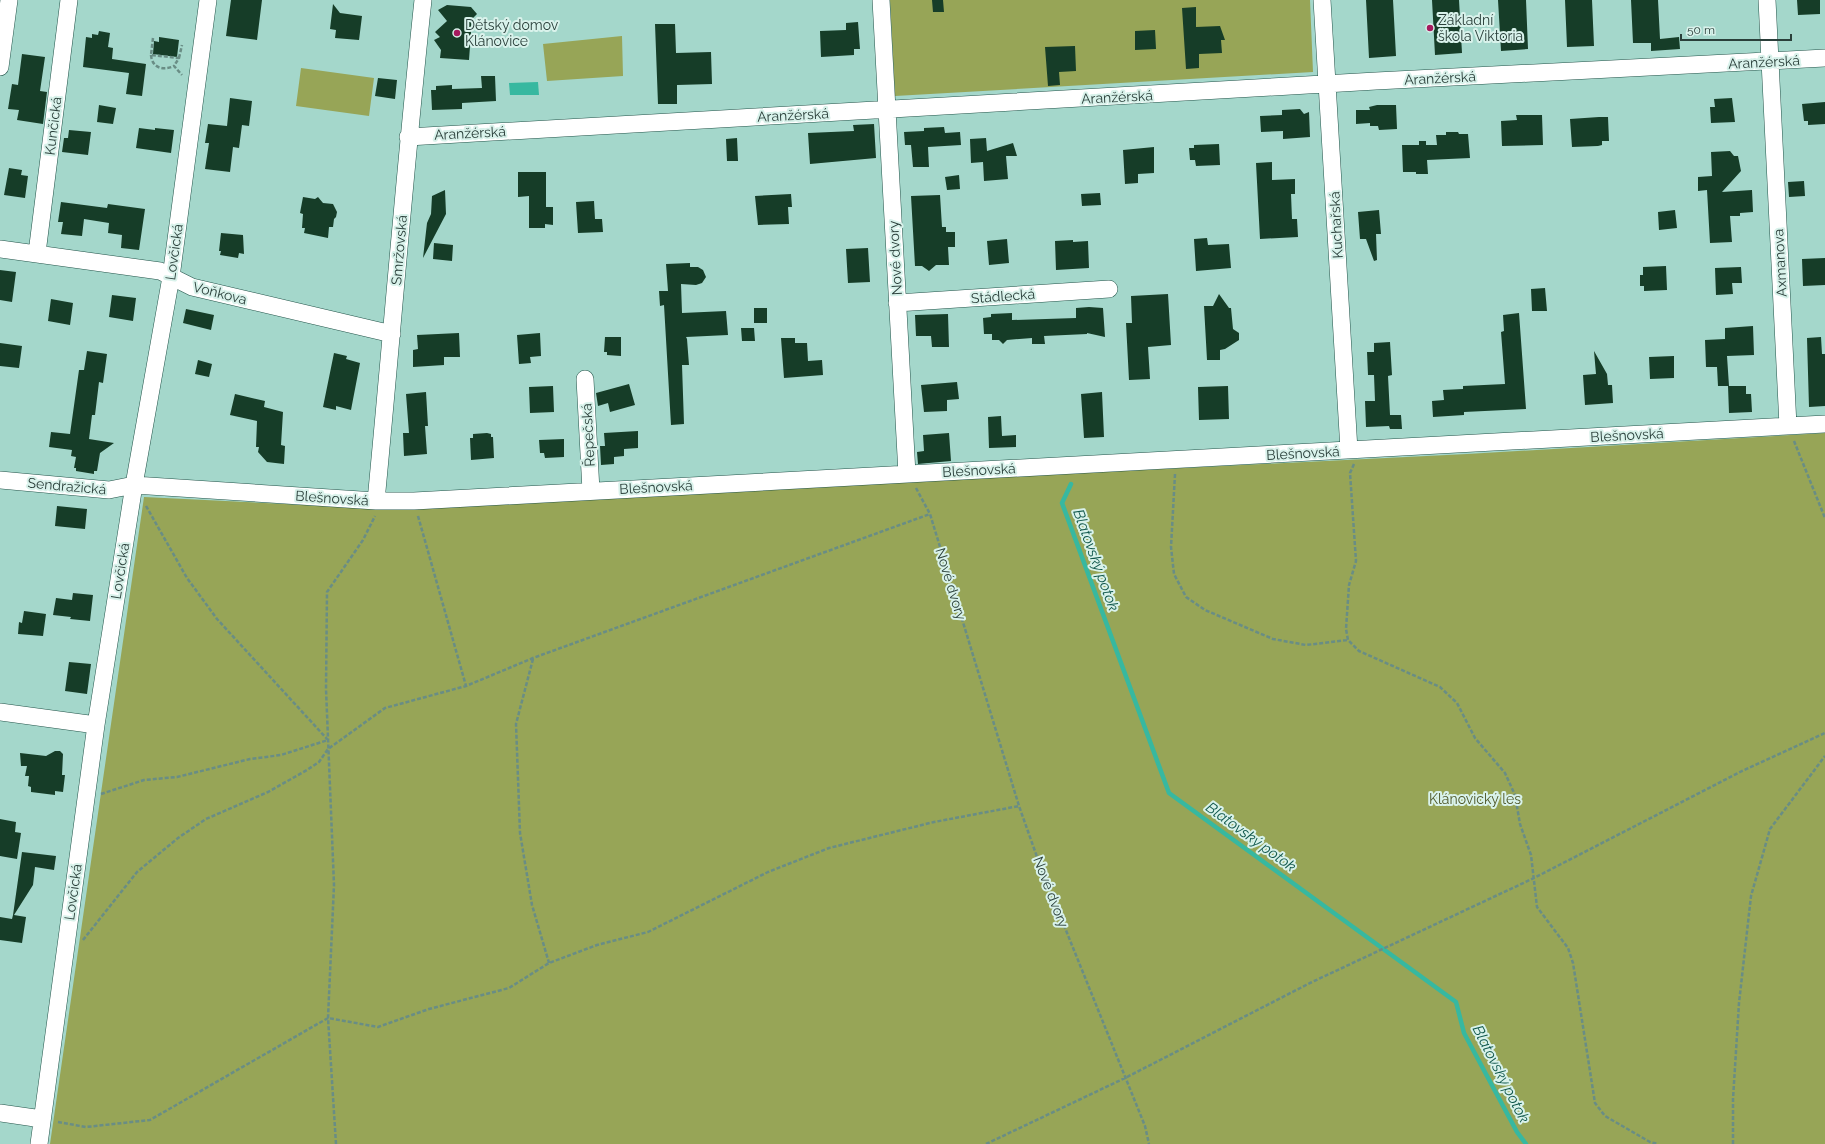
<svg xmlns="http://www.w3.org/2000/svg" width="1825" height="1144" viewBox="0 0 1825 1144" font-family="Raleway,sans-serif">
<rect width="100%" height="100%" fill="#a4d7cb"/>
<path fill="#97a557" d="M890 0H1310L1313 72 895 96Z
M622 36 623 76 547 81 543 44Z
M301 68 374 78 369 116 296 106Z
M1825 433V1144H50L144 497 367 508 1467 454Z"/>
<path fill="#37b8a0" d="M538 82 539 95H510L509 83Z"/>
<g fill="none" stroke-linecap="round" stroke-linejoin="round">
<path stroke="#37b8a0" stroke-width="4.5" d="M1071 484 1062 503 1169 793 1456 1002 1464 1033 1517 1132 1526 1144"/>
</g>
<path fill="#163d28" d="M231 0H262L257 40 226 36Z
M932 0H943L944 12H933Z
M1366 0H1393L1396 56 1369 58Z
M1432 0H1459L1462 53 1435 55Z
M1498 0H1526L1528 49 1501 51Z
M1565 0H1592L1594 46 1567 47Z
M1631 0H1658L1660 39 1679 37 1680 49 1651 51V43H1633Z
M1797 0H1820V14L1798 15Z
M333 4 340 13 362 16 359 40 335 38 336 30 330 29Z
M447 5 471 7 477 14 472 19 469 60 440 58 441 50 434 40 440 37 435 32 447 21 438 10Z
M1196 7V27L1220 26 1225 40H1221L1222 53 1199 54V68L1186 69 1182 8Z
M858 22 860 49H854V55L821 57 820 31 846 30V23Z
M655 24H675L676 53 711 52 712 84 677 85V104H658Z
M1155 30 1156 49 1135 50V31Z
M99 31 110 33 108 47 113 48 112 59 146 64 142 96 126 94 129 73 83 67 86 37 92 38V34L98 35Z
M159 37 179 40 177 57 153 54 154 41 159 42Z
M1075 46 1076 71 1059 72 1060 85 1048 86 1045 47Z
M22 54 45 57 40 91 47 92 43 124 17 120 19 110 8 109 12 84 18 85Z
M481 76H495L496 101 462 103V109L432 110 431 90H436V86L452 85V89L482 88Z
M378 78 397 80 395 99 375 96Z
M230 98 252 101 249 126 242 125 239 148 233 147 230 172 205 169 209 143H205L208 124 227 126Z
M1732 98 1735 122 1711 123 1710 107H1715L1714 99Z
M1825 102V124L1808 125V121H1804L1802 104Z
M99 105 116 108 113 124 97 122Z
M1377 105H1396L1397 129 1379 130 1378 126H1370V123L1356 124V110H1370L1369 107Z
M1300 109 1304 114 1309 112 1310 137 1283 139V131L1261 132 1260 116 1282 115V110Z
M1516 115H1542L1543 145 1502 146 1501 121 1517 120Z
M1599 117H1608L1609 141H1602V145L1598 146 1572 147 1570 119Z
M874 124 876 158 810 164 808 133 854 131 853 125Z
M944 127 945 133 960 132 961 145 928 147 929 167H913L911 145H905L904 132 924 131V128Z
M139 128 155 130V128L174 130 171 153 136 148Z
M69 130 91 132 88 155 62 152 64 138H68Z
M1446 132H1458L1459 134H1468L1470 158 1427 160 1428 174H1416V172H1403L1402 145H1419V141H1426V145H1437L1436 135H1446Z
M737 138 738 161H727L726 139Z
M986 138 987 151 1013 143 1017 156H1006L1008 179 984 181 983 162 971 163 970 139Z
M1219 144 1220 165 1196 166 1195 160H1190L1189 148H1194V145Z
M1154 147V173L1138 174V183L1125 184 1123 150Z
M1730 151 1734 156H1738L1741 171 1722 192 1752 190 1753 212 1740 213V216H1730L1732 242 1710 243 1707 190 1698 191V177L1712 176 1711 152Z
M1272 162V180L1295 179V194H1291L1292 219H1297L1298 237 1260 239 1256 163Z
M9 168 22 170 21 175 28 176 25 198 4 195Z
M518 172H546V207H553V225L545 224V228H529V196L518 197Z
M959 175 960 189 947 190 945 177Z
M1804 181 1805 196 1789 197 1788 182Z
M445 190 446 214 423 258 427 223 431 214 432 196Z
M1100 193 1101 205 1082 206 1081 194Z
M791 194 792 207H788L789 224 758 225 755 196Z
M940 195 942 227H946V232H955V247H948L949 265H936L929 271 922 266H915L911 196Z
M303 197 315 199 318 197 323 203 333 204 337 212 336 217 334 219 333 227H329L328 238 304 233 305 228H302L303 214 300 213Z
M594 201 595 219H602L603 232 578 233 576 202Z
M61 202 107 208 108 204 145 209 139 250 121 248 122 235 108 233 109 223 84 219 82 236 61 234 63 222H58Z
M1379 210 1381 234H1376L1377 260 1374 261 1366 239H1360L1358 212Z
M1675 210 1677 228 1659 230 1658 212Z
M221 233 243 235 244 254 239 253 238 258 220 255 221 251H219Z
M1207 238 1208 245 1229 244 1231 268 1196 271 1194 239Z
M1007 239 1009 263 989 265 987 241Z
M1073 240V242L1088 241 1089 268 1056 270 1055 241Z
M434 243 453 245 452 261 433 259Z
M868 248 870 282 848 283 846 249Z
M1825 258V285L1803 286 1802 259Z
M690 263V267H698L703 270 706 277 702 283 696 285 681 284 682 313 726 311 728 335 686 337 687 339 689 365H682L684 424 671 425 664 305 660 306 659 291H668L666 264Z
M1666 266 1667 290 1644 291V286H1640V275H1643V267Z
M1741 267 1742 283H1732L1733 294 1716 295 1715 268Z
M0 270 16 272 12 302 0 300Z
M1545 288 1547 311H1532L1531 289Z
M1168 294 1171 345 1148 347 1150 379 1129 380 1126 323H1132L1131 296Z
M1219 294 1229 308H1231L1233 329 1239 333V340L1225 349 1220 350V360H1207L1204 306H1213Z
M112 295 136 298 133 321 109 317Z
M51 299 73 303 70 325 48 321Z
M1089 307 1103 308 1105 337 1087 333V334L1044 336 1045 344H1032V338L1007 340 1003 344 999 340H992V334H984L983 318 991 317V314L1012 313V320L1076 318V308Z
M754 308H767V323H754Z
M186 309 214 315 211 330 183 323Z
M1519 313 1526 409 1464 412V415L1433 417 1432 401 1444 400 1443 390 1463 389V386L1505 384 1501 332 1504 331 1503 315Z
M948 314 949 347H932L931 336H916L915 315Z
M1753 326 1754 355 1727 356 1729 386H1718L1717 367H1706L1705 340 1725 339V328Z
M741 328H754L755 341H742Z
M459 333 460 357H444V365L413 367V350L418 349 417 335Z
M540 333 541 356 530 357 531 363 519 364 517 335Z
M605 337H621V356L607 355V352H604Z
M1821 337 1822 354H1825V406L1809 407 1807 338Z
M781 338H795V343H807L808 361 822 360 823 375 784 378Z
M1390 342 1392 375 1388 376 1390 415H1401L1402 429H1390L1389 426 1366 427 1365 401H1375L1374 375H1368L1367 352H1374V343Z
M0 343 22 346 19 368 0 366Z
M87 351 107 354 103 383 99 382 95 415H92L89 439 114 443 100 453 97 471H94V474L76 471V468H74L76 457 71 456 72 450 49 447 51 432 70 434 79 370H84Z
M1594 351 1607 374 1608 385H1612L1613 403 1585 405 1583 375 1596 374Z
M334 353 347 356 346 359 360 363 351 410 336 406V410L323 407Z
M1674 356V378L1650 379 1649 357Z
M198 360 212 364 209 377 195 374Z
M957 382 959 399 947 400V411L924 412 921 385Z
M629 384 635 405 610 412 608 403 598 406 596 393Z
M553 386 554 412 530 413 529 387Z
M1228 386 1229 419 1199 420 1198 387Z
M1728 386H1746V394H1751L1752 412 1729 413Z
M426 392 428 426H425L427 454 404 456 403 433H409L406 394Z
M1102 392 1104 437 1084 438 1081 394Z
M235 394 265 401 264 407 283 412 281 445 285 446 284 464 267 462 258 452 259 447H256L257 421 230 415Z
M1001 416 1002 436 1016 435V447L989 448 988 417Z
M638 431V448L624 449V456L614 457V464L601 465 600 446H605L604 433Z
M487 433 491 434V437H493L494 458 471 460 470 438H473V434Z
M949 433 951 461 918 464 917 452 924 451 923 435Z
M564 439V457L545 458 544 453H540L539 440Z
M57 506 87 509 85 529 55 526Z
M73 593 93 595 90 621 70 619 71 617 53 615 56 598 72 600Z
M24 611 46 614 43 636 18 634 19 622 22 623Z
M69 662 91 664 87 694 65 691Z
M55 751H60L63 754 62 775H65L63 792 55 791V795L31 792V787L28 786 29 776H25L27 766H21L20 753 46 756Z
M0 819 16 822 15 832 21 833 17 859 0 856Z
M22 852 56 856 54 870 35 867 33 885 14 915 26 917 22 943 0 940V917L12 919 13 915Z"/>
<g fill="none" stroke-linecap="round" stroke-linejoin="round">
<defs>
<path id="minor" d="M881 0 907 474
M1322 0 1349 450
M1767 0 1788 426
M0 67 9 0
M408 137 1376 81 1825 58
M0 249 160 271 192 287 392 334
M37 253 69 0
M897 303 1109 289
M585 379 591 491
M0 480 109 490 134 485 376 501H414L1825 424
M376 501C392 334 405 167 423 0
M0 712 96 725
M0 1113 42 1119
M39 1144 96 725 134 485 171 277 208 0"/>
</defs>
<use href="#minor" stroke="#23544a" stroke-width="18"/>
<path stroke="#698d85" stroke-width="2.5" stroke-dasharray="4 2" stroke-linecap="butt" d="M153 38 151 55 179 58 174 66
M151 55C152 68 163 71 174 66L182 75
M179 58 182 45
M1794 441 1825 518
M1354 464 1350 473 1356 561 1349 585 1346 629 1348 640 1359 651 1440 687 1457 703 1475 738 1505 773 1515 795 1520 824 1531 855 1537 907 1568 948 1573 963 1595 1103 1605 1116 1650 1142 1658 1144
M1175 474 1171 547 1174 574 1186 597 1205 610 1273 639 1306 645 1348 640
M916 488 930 514 1019 806 1042 871 1145 1126 1149 1144
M418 516 466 686
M533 659 516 724 520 833 532 905 549 963
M101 794 144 780 177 777 250 759 281 755 328 740 217 619 187 578 146 506
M83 940 137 872 178 838 206 819 268 792 307 770 319 762 328 749 385 708 466 686 533 658 930 514
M58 1122 86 1127 150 1120 328 1018 378 1027 429 1009 509 988 549 963 597 945 648 932 768 872 829 848 934 822 1019 806
M336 1144 328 1018 334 885 326 689 327 592 363 540 375 516
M986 1144 1125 1078 1310 983 1534 878 1742 771 1825 733
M1733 1144V1099L1739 1003 1751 896 1770 829 1825 756"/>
<use href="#minor" stroke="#fff" stroke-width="17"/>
</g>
<g fill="#a5195e" stroke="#d9f2eb" stroke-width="1.5">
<circle cx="1430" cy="28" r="4"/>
<circle cx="457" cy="33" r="4"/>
</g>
<g text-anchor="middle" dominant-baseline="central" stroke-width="4" stroke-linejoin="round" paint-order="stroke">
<g font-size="14" fill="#2a3f3a" stroke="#d9f2eb" text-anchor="start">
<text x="1438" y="20">Základní<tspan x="1438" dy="16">škola Viktoria</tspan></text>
<text x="465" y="25">Dětský domov<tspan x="465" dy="16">Klánovice</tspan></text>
</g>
<g font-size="14" fill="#2a3f3a" stroke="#d9f2eb">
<text transform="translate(1764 62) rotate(-3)">Aranžérská</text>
<text transform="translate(1440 78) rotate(-3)">Aranžérská</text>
<text transform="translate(1117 97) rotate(-3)">Aranžérská</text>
<text transform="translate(793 115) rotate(-3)">Aranžérská</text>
<text transform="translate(53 126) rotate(-83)">Kunčická</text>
<text transform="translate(470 133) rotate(-3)">Aranžérská</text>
<text transform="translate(1336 225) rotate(-93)">Kuchařská</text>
<text transform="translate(399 250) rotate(-85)">Smržovská</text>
<text transform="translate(174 252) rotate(-82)">Lovčická</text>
<text transform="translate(895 258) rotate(-93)">Nové dvory</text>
<text transform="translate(1780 263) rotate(-93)">Axmanova</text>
<text transform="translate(220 293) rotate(14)">Voňkova</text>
<text transform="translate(1003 296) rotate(-4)">Stádlecká</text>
<text transform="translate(588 435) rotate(-93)">Řepečská</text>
<text transform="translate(1627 435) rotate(-3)">Blešnovská</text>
<text transform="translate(1303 453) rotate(-3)">Blešnovská</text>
<text transform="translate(979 470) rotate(-3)">Blešnovská</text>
<text transform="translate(67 486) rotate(5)">Sendražická</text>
<text transform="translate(656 487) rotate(-3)">Blešnovská</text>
<text transform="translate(332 498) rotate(4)">Blešnovská</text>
<text transform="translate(120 571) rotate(-81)">Lovčická</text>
<text transform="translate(951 584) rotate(73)">Nové dvory</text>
<text transform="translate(73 892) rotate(-82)">Lovčická</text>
<text transform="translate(1051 892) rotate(69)">Nové dvory</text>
</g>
<g font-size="14" fill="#4f5829" stroke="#d9f2eb">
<text x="1475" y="799">Klánovický les</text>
</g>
<g font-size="15" font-style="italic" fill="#10574b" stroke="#d9f2eb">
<text transform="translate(1096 560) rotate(70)">Blatovský potok</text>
<text transform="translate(1251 837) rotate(36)">Blatovský potok</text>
<text transform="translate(1501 1074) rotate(63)">Blatovský potok</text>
</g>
</g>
<path d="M1681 34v6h110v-6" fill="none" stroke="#2a3f3a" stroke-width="2"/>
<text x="1687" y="34" font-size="12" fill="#2a3f3a" stroke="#d9f2eb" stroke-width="3" paint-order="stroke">50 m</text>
</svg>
